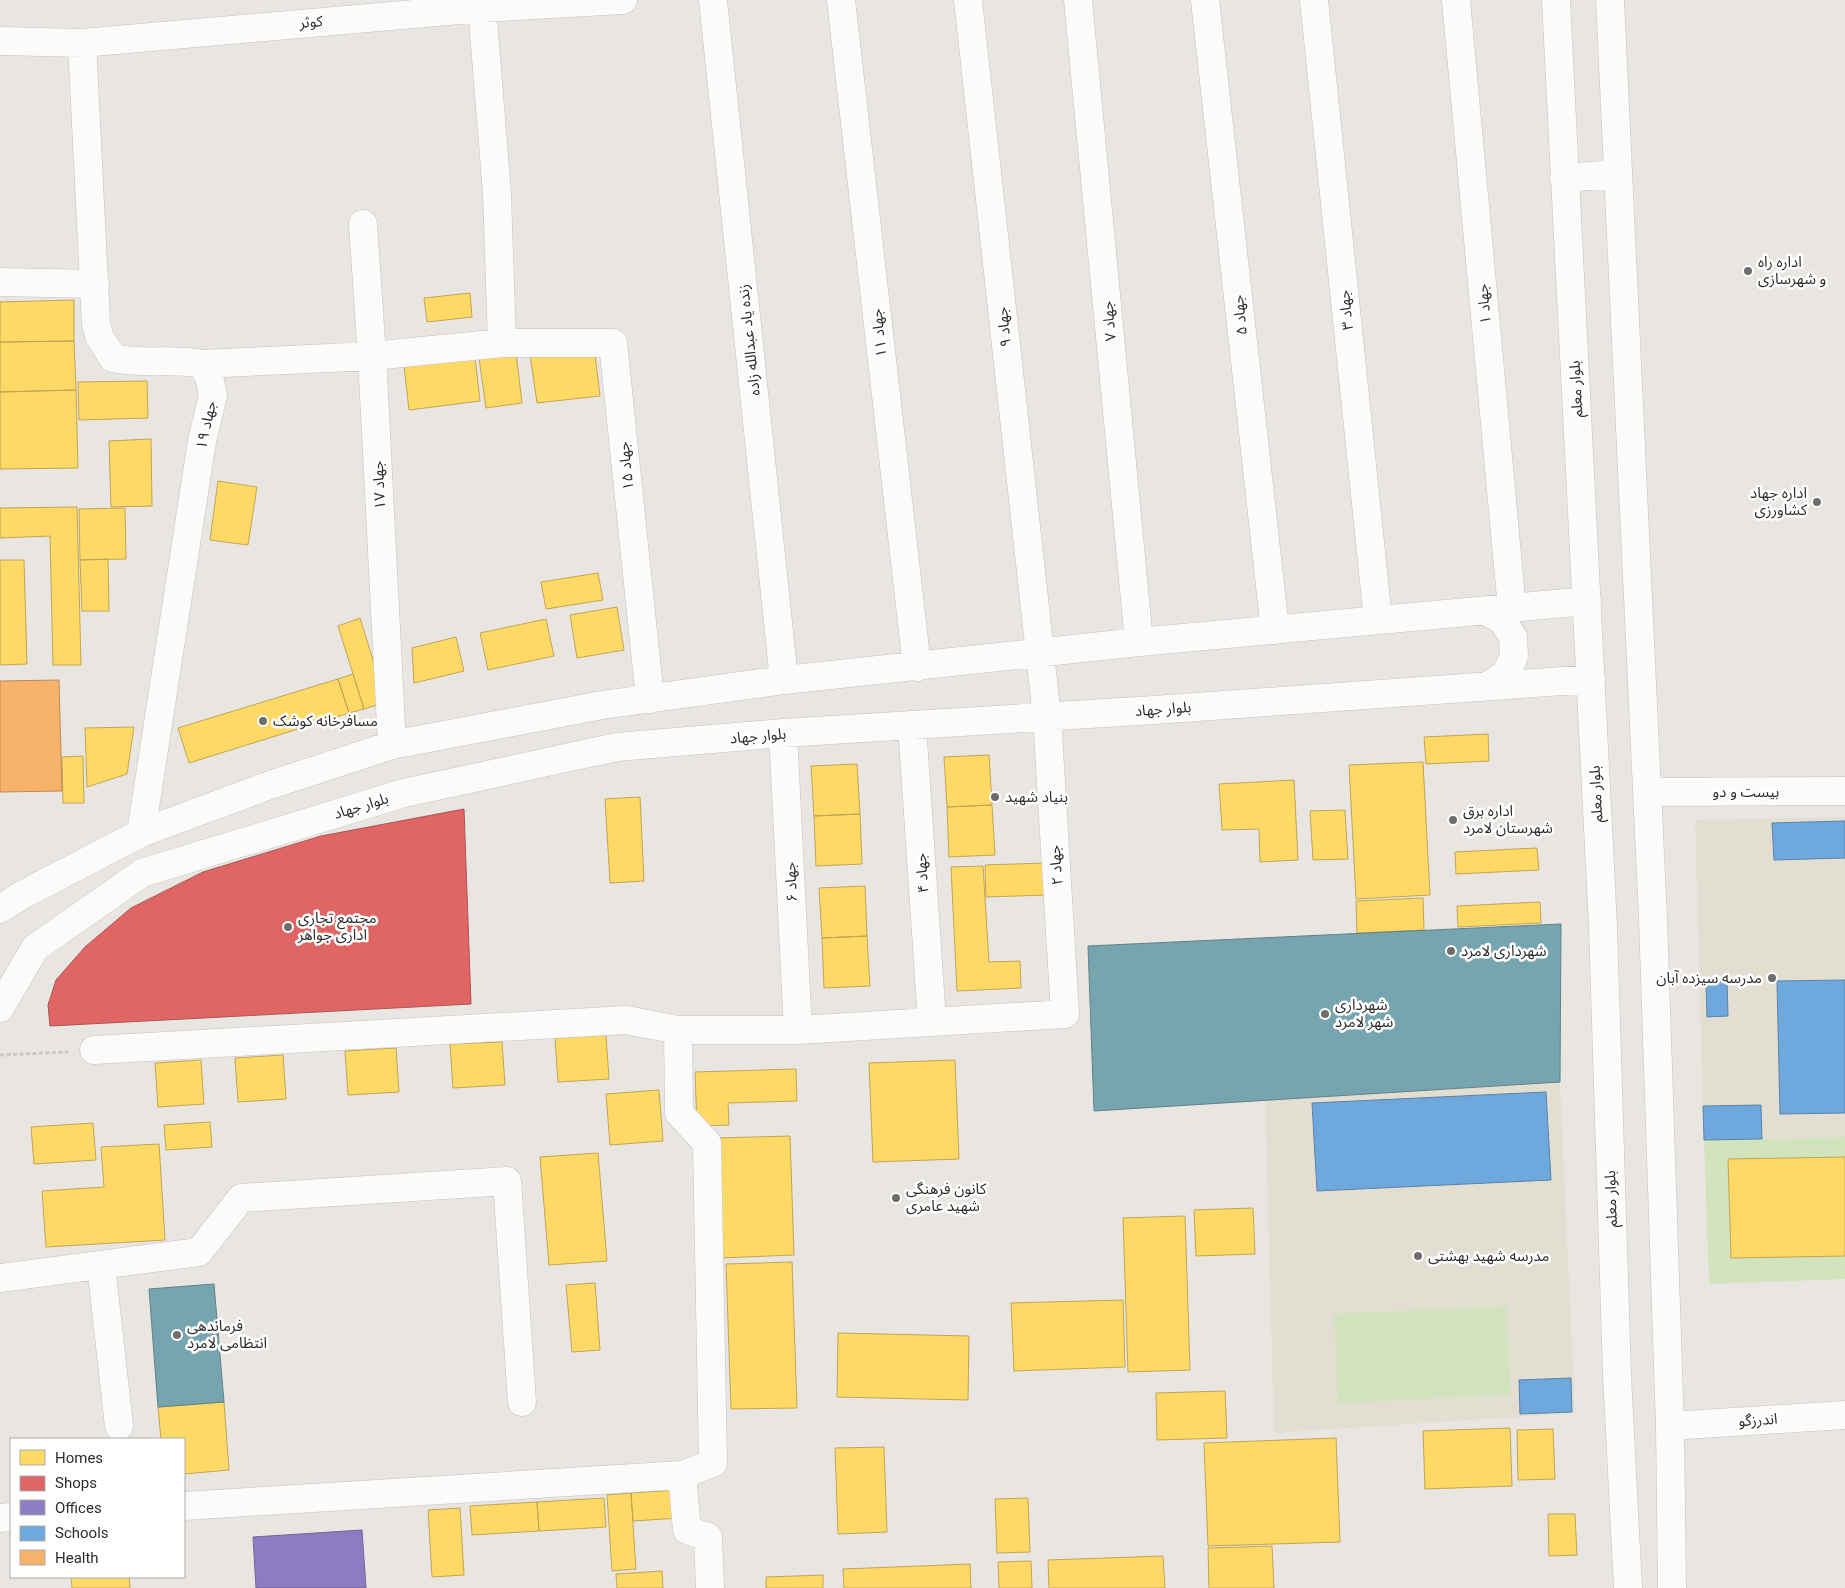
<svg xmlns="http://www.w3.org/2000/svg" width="1845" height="1588" viewBox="0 0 1845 1588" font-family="Roboto,'Noto Sans Arabic',sans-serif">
<rect width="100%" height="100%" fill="#e9e6e2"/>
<path fill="#e2ded2" d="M1845 817V1137L1704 1140 1695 820Z
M1560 1082 1575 1413 1274 1433 1265 1098Z"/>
<path fill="#d2e4bd" d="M1845 1137V1279L1709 1284 1704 1140Z
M1506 1306 1511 1395 1338 1403 1334 1314Z"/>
<path fill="#ffd966" stroke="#c0a555" d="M470 293 472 317 427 322 424 298Z
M74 300V341L0 342V302Z
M74 341 76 390 0 392V342Z
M594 346 600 396 537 403 530 354Z
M516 353 522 403 486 408 479 358Z
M475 357 480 401 409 410 404 366Z
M147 381 148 418 79 420 78 382Z
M76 390 78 468 0 469V392Z
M151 439 152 506 111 507 109 441Z
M218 481 257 487 248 545 210 540Z
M77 507 81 665H53L50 536 0 538V508Z
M125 508 126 559 80 560 79 509Z
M108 559 109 611H82L80 560Z
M0 560H24L27 664 0 665Z
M598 573 603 600 546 609 541 582Z
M617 607 624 650 577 658 570 615Z
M360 618 386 702 364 709 338 626Z
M546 619 554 656 488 670 480 633Z
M456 637 464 671 414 683 412 648Z
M353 674 364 709 349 713 338 679Z
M338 679 349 713 189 763 178 728Z
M134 727 127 774 87 787 85 728Z
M1488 734 1489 761 1426 764 1424 737Z
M989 755 992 805 947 807 944 757Z
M83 756 84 803H63L62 757Z
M1423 762 1430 895 1356 899 1349 765Z
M857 764 860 814 814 816 811 766Z
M1294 780 1298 860 1260 862 1259 829 1222 830 1219 784Z
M640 797 644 881 610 883 605 799Z
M992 805 995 855 949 857 947 807Z
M1345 810 1348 859 1313 860 1310 811Z
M860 814 862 864 816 866 814 816Z
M1537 848 1539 870 1456 874 1455 852Z
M1045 863 1046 895 986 897 985 865Z
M983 866 989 962 1020 961 1021 988 957 991 951 867Z
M865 886 867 936 822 938 819 888Z
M1423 898 1424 930 1357 933 1356 901Z
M1540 902 1541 923 1458 927 1457 906Z
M867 936 870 986 824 988 822 938Z
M1465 955 1468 1014 1476 1013 1477 1027 1490 1028 1496 1032 1500 1039V1046L1495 1057 1490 1061 1479 1063V1078L1373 1083 1369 1017 1396 1016 1393 958Z
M1337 980 1342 1091 1291 1093 1285 983Z
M606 1035 609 1079 558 1082 555 1038Z
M502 1042 505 1085 453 1088 450 1044Z
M396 1048 399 1092 348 1095 345 1051Z
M1166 1050 1169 1104 1098 1107 1095 1053Z
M283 1055 286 1099 238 1102 235 1058Z
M201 1060 204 1104 158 1107 155 1063Z
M955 1060 959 1159 873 1162 869 1063Z
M796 1069 797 1101 728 1103 729 1125 697 1126 695 1072Z
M659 1090 663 1141 610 1145 606 1094Z
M210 1122 212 1147 166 1150 164 1125Z
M93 1123 96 1160 34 1164 31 1127Z
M790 1136 794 1255 721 1258 716 1138Z
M159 1144 165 1240 46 1247 42 1191 104 1187 101 1147Z
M598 1153 607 1261 549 1265 540 1157Z
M1845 1157V1256L1731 1258 1728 1159Z
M1253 1208 1255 1254 1196 1256 1194 1210Z
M1185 1216 1190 1370 1128 1372 1123 1218Z
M792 1262 797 1408 731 1409 726 1264Z
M595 1283 600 1350 572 1352 566 1285Z
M1123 1300 1125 1367 1014 1371 1011 1303Z
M838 1333 969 1336 968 1400 837 1397Z
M1225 1391 1227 1438 1157 1440 1156 1393Z
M224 1402 229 1470 184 1474V1439H161L158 1407Z
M1510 1428 1512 1486 1425 1489 1423 1431Z
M1553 1429 1555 1479 1518 1480 1517 1430Z
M1336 1438 1340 1542 1208 1546 1204 1443Z
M884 1447 887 1532 838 1534 835 1448Z
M678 1490 680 1518 633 1521 631 1493Z
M631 1493 636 1569 612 1571 607 1495Z
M604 1498 606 1527 539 1531 537 1502Z
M1028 1498 1030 1552 997 1553 995 1499Z
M537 1502 539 1531 472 1535 470 1506Z
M460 1508 464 1575 432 1577 428 1510Z
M1548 1514H1575L1577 1555 1549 1556Z
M1272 1546 1274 1588H1209L1208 1548Z
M1163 1556 1165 1588H1049L1048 1560Z
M1031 1561 1032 1588H999L998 1562Z
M970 1564 971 1588H844L843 1569Z
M662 1571 663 1588H617L616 1574Z
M823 1575V1588H766V1577Z
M71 1577H129L130 1588H72Z"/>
<path fill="#e06666" stroke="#a55" d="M464 809 471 1004 50 1026 48 1005 56 980 85 947 131 908 203 872 321 836Z"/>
<path fill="#8e7cc3" stroke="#716496" d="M362 1530 366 1588H256L253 1537Z"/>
<path fill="#6fa8dc" stroke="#5b83a7" d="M1845 821V858L1774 860 1772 823Z
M1727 979 1728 1016 1707 1017 1706 980Z
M1845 980V1113L1780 1114 1777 981Z
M1546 1092 1551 1180 1317 1191 1312 1103Z
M1761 1105 1762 1139 1704 1140 1703 1106Z
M1571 1378 1572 1412 1520 1414 1519 1380Z"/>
<path fill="#f6b26b" stroke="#b98a58" d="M59 680 62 791 0 792V681Z"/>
<path fill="#76a5af" stroke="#608188" d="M1561 924 1560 1082 1094 1111 1088 946Z
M214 1284 224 1402 158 1407 149 1289Z"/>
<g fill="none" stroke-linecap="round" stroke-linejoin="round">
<defs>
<path id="minor" d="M713 0 784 680
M841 0 917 667
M1078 0 1139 642
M1205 0 1275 630
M1314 0 1378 620
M1456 0 1512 609
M1556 0 1603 926 1617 1375 1628 1588
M1610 0 1653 918 1670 1426 1672 1588
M482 8 497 193 502 343
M0 41 82 43 482 8 623 0
M82 43 96 323 99 336 113 358C142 365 173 358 202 364L209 377 213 395 202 441 141 833
M1564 178 1618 174
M0 282 95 284
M202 364 372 356 363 224
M1485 611 1502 620 1513 637 1514 656 1506 674 1489 685
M912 725 932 1021
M783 733 798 1030
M392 745 372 356 502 343H613L650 699
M1647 792 1845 791
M0 909 22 895 141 833 270 785 392 745 602 705 784 680 1139 642 1587 601
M0 1008 35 948 142 873 404 793 617 747 783 733 1154 710 1591 679
M678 1030 679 1113 707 1143 713 1463 682 1475 687 1530 708 1537 710 1588
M94 1050 626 1020 678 1030H798L1065 1014 1047 717 968 0
M101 1265 119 1426
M0 1278 199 1252 241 1198 507 1181 522 1402
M1670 1426 1845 1415
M184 1506 682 1475
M0 1518 11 1517"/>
</defs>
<use href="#minor" stroke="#c4c2c2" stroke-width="29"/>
<path stroke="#c8c8c7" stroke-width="3" stroke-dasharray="4 2.5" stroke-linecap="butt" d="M0 1055 68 1052"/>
<use href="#minor" stroke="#fcfbfb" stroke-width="28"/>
</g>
<g fill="#6e6d6c" stroke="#fff" stroke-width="2">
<circle cx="1748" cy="271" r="5"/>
<circle cx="1817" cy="502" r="5"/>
<circle cx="263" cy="721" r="5"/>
<circle cx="995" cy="797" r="5"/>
<circle cx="1453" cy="820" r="5"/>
<circle cx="288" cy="927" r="5"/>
<circle cx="1451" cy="951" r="5"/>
<circle cx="1772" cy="978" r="5"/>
<circle cx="1325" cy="1014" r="5"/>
<circle cx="896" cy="1198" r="5"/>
<circle cx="1418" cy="1256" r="5"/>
<circle cx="177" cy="1335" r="5"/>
</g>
<g text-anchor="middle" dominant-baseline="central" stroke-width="5" stroke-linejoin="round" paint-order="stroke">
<g font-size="15" fill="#2c2c2c" stroke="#fff">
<text transform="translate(311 22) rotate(-5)">کوثر</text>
<text transform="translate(1484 304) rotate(-95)">جهاد ۱</text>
<text transform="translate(1346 310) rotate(-96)">جهاد ۳</text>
<text transform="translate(1240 315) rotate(-96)">جهاد ۵</text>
<text transform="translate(1109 321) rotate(-95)">جهاد ۷</text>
<text transform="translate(1004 327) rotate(-96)">جهاد ۹</text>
<text transform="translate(879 333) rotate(-96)">جهاد ۱۱</text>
<text transform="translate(749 340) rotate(-96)">زنده یاد عبدالله زاده</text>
<text transform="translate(1576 389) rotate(-93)">بلوار معلم</text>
<text transform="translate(206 425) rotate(-78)">جهاد ۱۹</text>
<text transform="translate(626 466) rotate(-96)">جهاد ۱۵</text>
<text transform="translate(379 485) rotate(-93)">جهاد ۱۷</text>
<text transform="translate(1163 709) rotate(-4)">بلوار جهاد</text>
<text transform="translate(758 736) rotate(-5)">بلوار جهاد</text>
<text x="1746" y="792">بیست و دو</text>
<text transform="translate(1596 794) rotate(-93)">بلوار معلم</text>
<text transform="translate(361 806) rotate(-17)">بلوار جهاد</text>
<text transform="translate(1056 865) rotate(-94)">جهاد ۲</text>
<text transform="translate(922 873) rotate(-94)">جهاد ۴</text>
<text transform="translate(791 882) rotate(-93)">جهاد ۶</text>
<text transform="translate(1611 1199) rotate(-92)">بلوار معلم</text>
<text transform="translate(1758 1420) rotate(-4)">اندرزگو</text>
</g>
<g font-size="15" fill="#2c2c2c" stroke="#fff" text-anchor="start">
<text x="1758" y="262">اداره راه<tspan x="1758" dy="17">و شهرسازی</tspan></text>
<text x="1807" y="493" text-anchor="end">اداره جهاد<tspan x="1807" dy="17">کشاورزی</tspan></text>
<text x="273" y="721">مسافرخانه کوشک</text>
<text x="1005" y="797">بنیاد شهید</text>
<text x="1463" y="811">اداره برق<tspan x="1463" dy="17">شهرستان لامرد</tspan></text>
<text x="298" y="918">مجتمع تجاری<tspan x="298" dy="17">اداری جواهر</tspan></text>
<text x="1461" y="951">شهرداری لامرد</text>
<text x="1762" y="978" text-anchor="end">مدرسه سیزده آبان</text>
<text x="1335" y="1005">شهرداری<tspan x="1335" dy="17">شهر لامرد</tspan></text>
<text x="906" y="1189">کانون فرهنگی<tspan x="906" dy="17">شهید عامری</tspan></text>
<text x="1428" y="1256">مدرسه شهید بهشتی</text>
<text x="187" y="1326">فرماندهی<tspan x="187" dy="17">انتظامی لامرد</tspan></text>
</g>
</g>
<rect x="10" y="1438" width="175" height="140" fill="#ffffff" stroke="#ababab"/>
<rect x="20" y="1450" width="25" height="15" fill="#ffd966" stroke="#ababab"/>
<text x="55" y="1463" font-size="15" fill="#2c2c2c">Homes</text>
<rect x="20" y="1476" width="25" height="15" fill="#e06666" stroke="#ababab"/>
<text x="55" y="1488" font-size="15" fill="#2c2c2c">Shops</text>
<rect x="20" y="1500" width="25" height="15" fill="#8e7cc3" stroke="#ababab"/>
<text x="55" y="1513" font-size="15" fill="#2c2c2c">Offices</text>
<rect x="20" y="1526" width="25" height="15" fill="#6fa8dc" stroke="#ababab"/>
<text x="55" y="1538" font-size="15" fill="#2c2c2c">Schools</text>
<rect x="20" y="1550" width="25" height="15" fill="#f6b26b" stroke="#ababab"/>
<text x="55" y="1563" font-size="15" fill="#2c2c2c">Health</text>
</svg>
